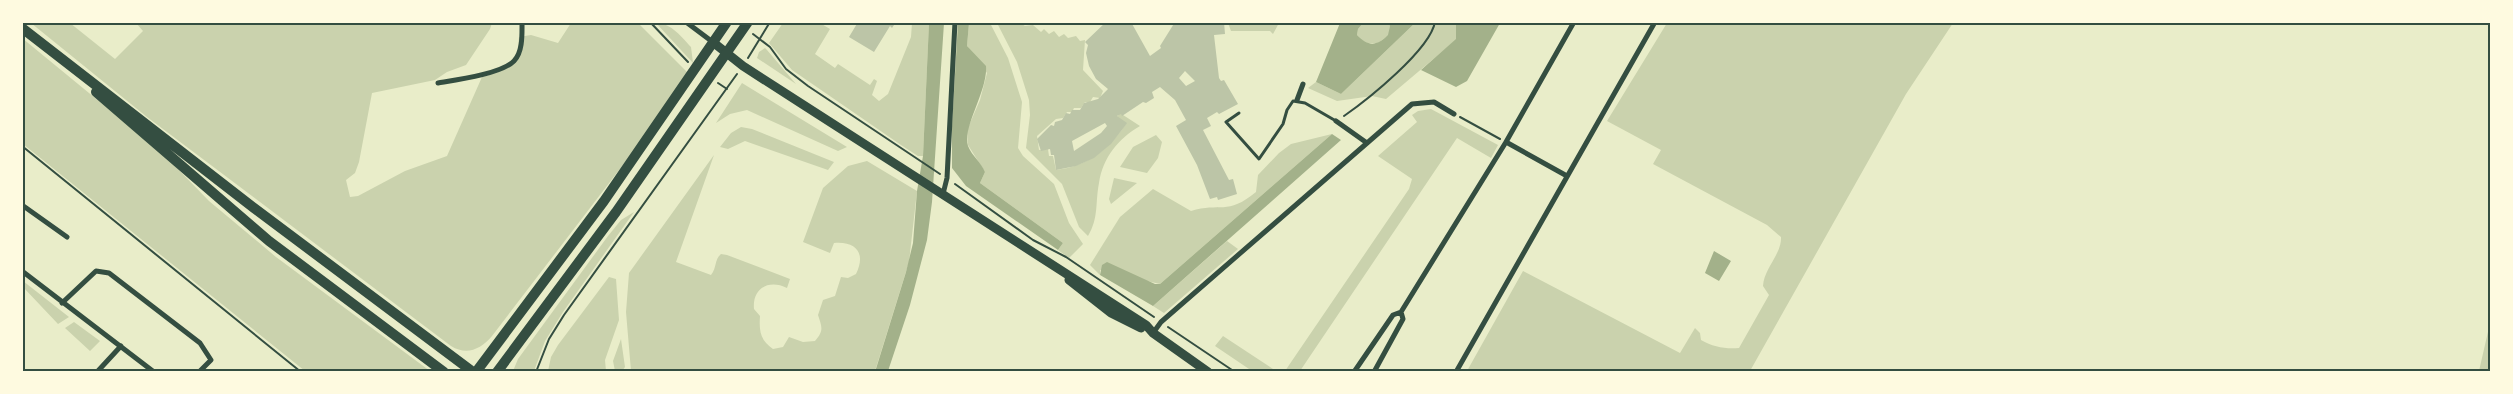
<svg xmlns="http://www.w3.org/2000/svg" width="2513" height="394" viewBox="0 0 2513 394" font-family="'Space Grotesk',sans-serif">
<rect width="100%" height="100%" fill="#e9edc9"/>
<path fill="#cad2ad" d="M31 23H70L115 59 143 31 136 23H492L490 29 466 65 447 72 435 80 372 93 359 162 355 173 346 180 350 197 358 196 405 171 447 156 482 77 490 75 517 57 519 37 531 35 558 43 571 23H638L691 76 492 336C481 349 467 356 451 346L147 117Z
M656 23C670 22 682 37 691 47L693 63Z
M783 23H820L830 29 815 54 835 68 838 64 870 85 874 79 877 81 872 95 879 101 888 94 911 37 912 23H929L923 156H918L901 145 792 70 769 43Z
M969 23H990L1008 58 1022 102 1018 148 1023 156 1054 184 1069 223 1083 244 1069 258 1058 250 1063 243 980 183 985 172 968 145 967 130 980 100 987 73 967 46Z
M997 23H1020L1025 26 1033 25 1041 32 1044 29 1049 34 1054 31 1059 37 1064 34 1068 38 1076 36 1080 41 1085 40 1083 70 1103 91 1100 98 1093 97 1090 102H1085L1081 108H1074L1072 112H1067L1063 118 1056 119 1037 136 1039 150 1048 149 1049 156H1053L1056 170C1088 166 1108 150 1126 124L1117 117 1120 113 1140 126C1118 139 1103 157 1099 183 1095 204 1099 217 1088 236L1079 227 1062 184 1026 148 1030 115 1029 100 1017 62Z
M1228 23V22L1279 23 1273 34 1270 31H1231Z
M1363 23H1388L1390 26 1389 35 1378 43H1364L1357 35 1358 29Z
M1415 23H1456L1457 39 1386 99 1372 96 1337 101 1308 88 1316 82 1341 94Z
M1667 23H1953L1906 94 1750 371H1467L1523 271 1680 353 1695 328 1700 333 1701 340C1713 347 1725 349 1739 348L1769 295 1763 286C1764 268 1782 254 1781 237L1767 225 1653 164 1661 150 1607 121Z
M22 38 117 116 172 163 209 201 276 257 430 371H305L23 144Z
M765 48 767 50 796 84 757 58 759 52Z
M742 83 847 147 838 151 747 110 730 114 716 123Z
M1431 109 1498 145 1491 158 1457 138 1300 371H1285L1409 189 1412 179 1378 156 1417 122 1412 115 1418 111Z
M741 127 752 129 834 162 828 170 745 141 728 149 720 147 731 133Z
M1332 134 1160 284 1100 270V275L1090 265 1120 217 1153 189 1191 211C1220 202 1227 216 1256 192L1258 175 1279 153 1291 144Z
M1156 135 1162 142 1158 158 1147 173 1120 167 1133 147Z
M714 155 676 262 711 275C717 268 714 260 721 254L727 255 790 279 787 288C769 279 752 288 754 309L760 316C759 331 760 340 773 349L783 347 789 337 803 342 815 341C824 331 822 327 818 315L823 300 835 296 841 277 848 278 856 274C866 254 857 241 834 243L830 253 803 242 823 188 848 166 867 161 917 191 909 262 875 371H631L626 312 629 273Z
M1114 178 1137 183 1111 204 1109 199Z
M634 212 563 312 545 341 534 371H513L518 359 608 236 621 220Z
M1227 241 1238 249 1164 313 1153 306Z
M609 277 616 279 619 320 605 360 606 371H548L551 357 558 345Z
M23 281 69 317 58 324 23 287Z
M74 322 100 341 90 351 65 328Z
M2490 323V371H2479Z
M1223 336 1276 371H1252L1215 346Z
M621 339 625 367 622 371H615L613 361Z"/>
<path fill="#a3b18a" d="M929 23H944L932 202 927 240 910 305 888 371 875 372 906 272 913 243 917 191 923 156Z
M958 23H969L967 46 986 66C988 91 962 127 968 146 972 156 981 162 985 172L980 183 1063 243 1058 250 966 186 952 168V126Z
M1340 23H1363L1358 29 1357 35C1368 47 1377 46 1388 35L1390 26 1388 23H1415L1341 94 1316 82Z
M1456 23H1500L1467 81 1456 87 1421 70 1456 39Z
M1332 134 1341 140 1153 306 1100 275 1102 265 1107 262 1155 284H1160Z
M1714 251 1731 261 1719 281 1705 273Z"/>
<path fill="#bcc5a7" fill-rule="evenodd" d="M858 22H896L892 28 890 26 874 52 849 37Z
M1106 22H1131L1150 56 1161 48 1160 46 1175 22H1224L1225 34 1214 35 1219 78 1221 81 1224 80 1238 104 1219 114 1217 112 1207 118 1211 126 1203 130 1229 180 1233 179 1237 194 1218 200 1217 197 1210 199 1197 165 1176 126 1186 120 1175 100 1160 87 1152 92 1154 98 1146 103 1143 102 1122 116 1121 114 1117 116 1127 123 1125 126 1111 144 1094 158 1076 166 1056 170 1054 155H1051L1050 149 1041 151 1037 139 1051 125 1054 126 1055 122 1062 120 1066 113 1070 114 1072 110H1080L1084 103 1098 99 1108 89 1096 79 1089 66 1086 53 1088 45 1085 42ZM1185 71 1195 81 1186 86 1179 78ZM1105 123 1107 126 1101 133 1074 151 1072 141Z"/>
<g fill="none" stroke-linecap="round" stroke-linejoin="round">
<path stroke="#344e41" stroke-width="2" d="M650 22 688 62
M753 34 770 47 786 69 808 86 940 174
M748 58 770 22
M718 83 727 89
M1344 116C1367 100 1430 50 1435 22
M1460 117 1500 139
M22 146 301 372
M955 184 1033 240 1066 257 1154 317
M1168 327 1235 372
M536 372 549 339 564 315 737 74"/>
<path stroke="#344e41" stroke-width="3" d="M1239 113 1226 122 1259 159 1283 124 1287 110 1293 101 1305 103 1336 121"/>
<path stroke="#344e41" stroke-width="5" d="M686 22 714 43
M438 83C456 80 501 74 514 61 523 52 522 34 522 22
M1297 100 1303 84
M1336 121 1367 143
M1506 142 1567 176
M943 194 947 178 955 22
M22 205 67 237
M22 271 154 372
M62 303 96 271 109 273 200 343 211 360 199 372
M1153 333 1161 322 1412 104 1434 102 1454 114
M97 372 121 346
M1354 372 1393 315 1401 312 1506 142 1574 22
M1374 372 1403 319 1401 312
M1456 372 1655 22"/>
<path stroke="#344e41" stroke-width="9" d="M714 43 743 66 802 104 1146 325 1153 333 1208 372
M1069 280 1111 313 1141 328"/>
<path stroke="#344e41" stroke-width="10" d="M22 28 254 208 473 372
M96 92 269 241 444 372
M476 372 604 201 727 22
M497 372 616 212 748 22"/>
</g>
<rect width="2513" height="394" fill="none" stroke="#fefae0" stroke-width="48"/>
<rect x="24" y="24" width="2465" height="346" fill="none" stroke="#344e41" stroke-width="2"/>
</svg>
